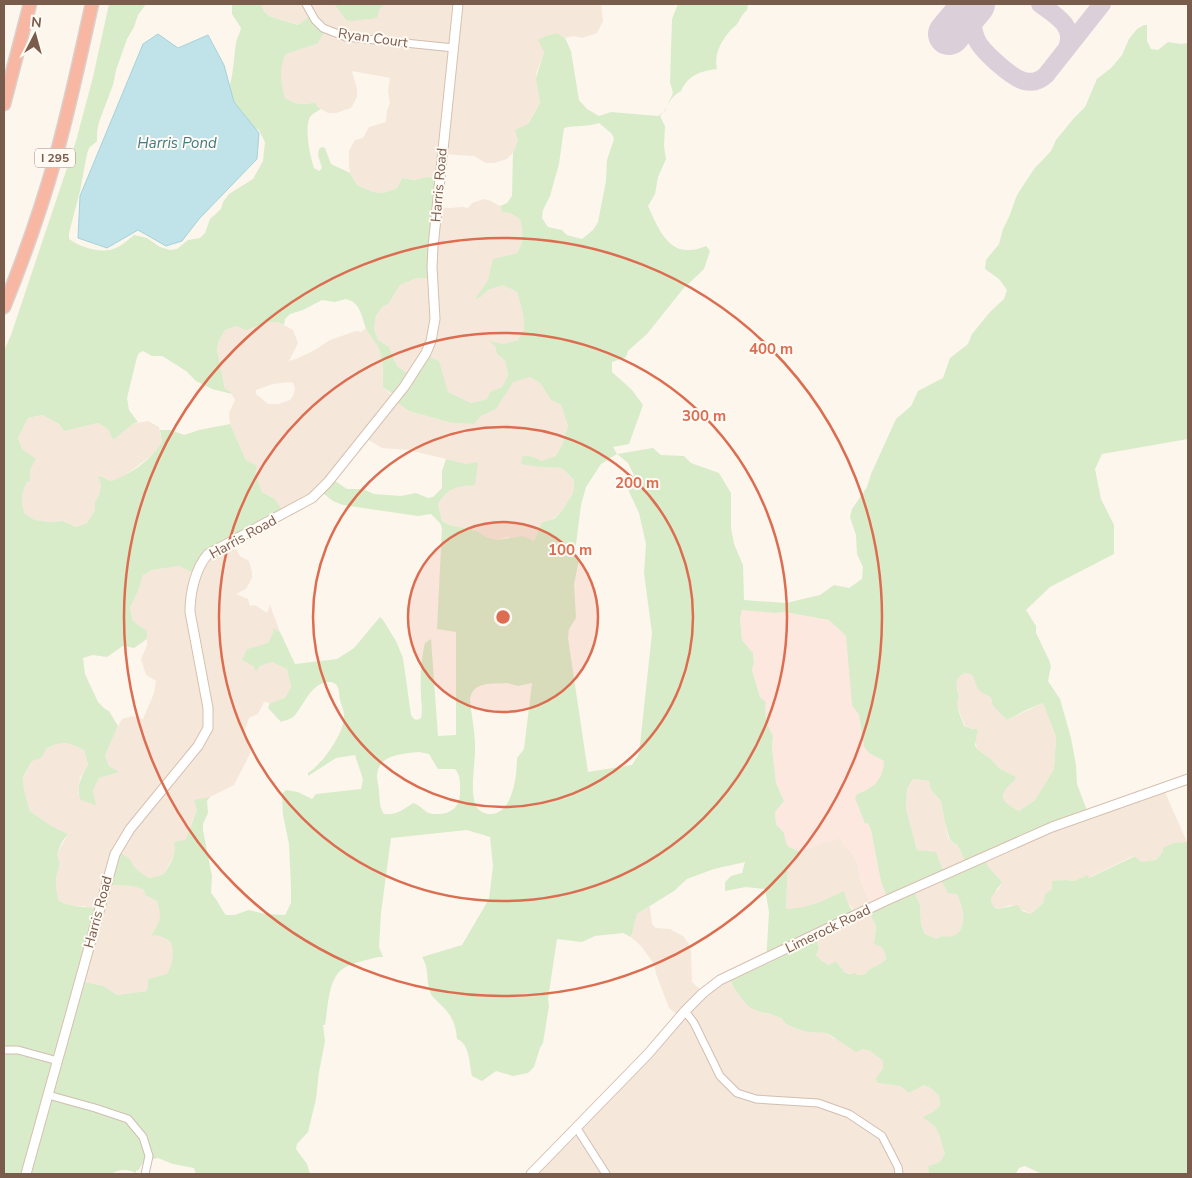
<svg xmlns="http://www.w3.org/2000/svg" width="1192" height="1178" viewBox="0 0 1192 1178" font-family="'Nunito Sans',sans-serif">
<rect width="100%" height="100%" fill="#fdf6ec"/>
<path fill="#f5e8da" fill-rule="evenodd" d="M261 4H334L346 20 379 10 385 4H601L603 21 597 33 582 38 574 36 565 38 557 33 544 52 536 74 540 103 518 140 513 153 507 159 494 163H486L474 156 442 154 439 178 426 177 416 180 402 178 397 188 383 193 373 192 357 185 350 173 349 165V151L355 140 363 138 369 127 386 122 387 110 390 103 388 91 390 78 352 71 357 89V97L351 108 336 113H328L321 109 317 106 315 102 305 105H296L285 98 280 81 281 64 286 54 317 44 299 25 269 16 264 11Z
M484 199 491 201 500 206 502 212 510 213 520 219 524 236 523 244 517 253 494 259 488 280 476 298 481 297 488 290 503 285 517 292 523 314 524 329 519 340 504 344 491 342 495 346 497 354 505 361 508 375 502 387 487 399 471 403 448 392 443 380 410 375 397 366 389 347 378 340 374 328 376 316 382 307 388 303 400 285 417 278 437 207 450 208 462 207 468 208 472 203Z
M269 322H278L293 330 298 343 289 361 296 359 313 351 330 340 356 331 361 332 366 328 379 348 382 357 383 387 409 411 452 423 474 424 481 416 496 409 513 381 530 377 540 383 551 400 561 405 568 426 562 445 556 457 542 461 530 456 540 467 562 468 574 480 573 493 561 512 553 519 542 522 534 541 507 537 497 540 486 537 477 531 450 525 442 521 438 504 445 493 459 485H475L467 464 408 450 382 448 365 438 321 489 284 513 275 499 262 492 255 474 246 460 230 424 229 413 235 400 230 391 225 389 217 349 219 341 225 330 236 326 246 329ZM290 382 293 383 295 388 293 396 290 400 279 404H268L256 394V390L273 384Z
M42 415 59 424 64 431 98 423 108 429 113 440 133 424 148 421 159 427 162 442 156 452 123 477 111 481 99 475 101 485 99 495 95 502V510L87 523 76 527 63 521 50 522 35 520 25 514 22 503 21 492 27 482 30 481V470L18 438 28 418Z
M232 541 240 556 249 561 252 572V578L246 589 236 594 248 599 250 606 255 605 267 613 270 605 280 632 273 629 274 633 268 643 247 649 253 666 256 670 260 666 272 662 277 663 287 669 291 687 285 699 270 703 264 702 258 714 249 718 244 733 248 738 251 752 234 785 210 797 201 800 192 821 191 829 185 840 176 849 173 857 164 874 150 878 139 872 132 866 125 884 134 885 144 890 145 895 157 901 161 913 159 923 152 934 160 936 170 941 173 952V964L167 975 148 979 147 991 117 995 104 986 79 981 85 906 69 907 59 901 55 888V875L60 864 57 854 68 834 50 825 30 811 24 790 23 778 32 761 46 748 60 743 73 744 84 750 88 765 80 778 78 794 93 791 99 778 118 772 109 766 105 755 108 746 122 719 133 716 143 719 154 693 156 681 146 675 141 659 147 645V631L133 621 130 608 139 589 143 575 152 570 201 562Z
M965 673H969L975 677 979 690 991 698 993 706 1007 720 1043 703 1056 737 1054 769 1035 800 1019 811 1008 805 1004 800 1003 793 1005 788 1015 780 1016 777 999 768 992 760 977 749 973 729 965 726 957 706V700L959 695 956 683 959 676Z
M913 779 929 781 931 790 941 801 945 823 949 840 958 846 964 859 959 870 952 873 942 868 938 862 922 851 917 850 906 808 907 789Z
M1164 790 1187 842 1163 852 1156 860 1141 863 1135 856 1131 857 1088 878 1087 876 1074 881 1066 880 1045 894 1043 903 1031 914 1011 905 997 909 992 905 990 901 992 894 999 889 1002 882 988 866 985 858 1042 831Z
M841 837 845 847 852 852 858 866 860 878 873 910 869 913 876 926 874 943 881 946 885 949 886 959 881 965 865 974 858 975 844 972 836 961 830 965 822 961 816 955 819 949 815 938 853 909 848 903 844 891 828 900 798 909H786L788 863 795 857 800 855 798 851Z
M941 880 952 892 957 894 961 901 963 922 960 931 957 936 949 938 941 936 937 939 925 934 921 924 920 905 913 892Z
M650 906 652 924 656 928 670 929 683 936 689 944 691 952 692 982 705 994 714 987 730 979 734 988 745 1003 760 1012 771 1014 781 1018 786 1024 794 1028 807 1032 827 1033 833 1038 870 1051 883 1061V1068L876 1078 877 1083 900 1086 909 1093 924 1085 932 1089 939 1096 940 1106 926 1120 932 1123 938 1131 945 1153 940 1162 928 1166 929 1173H938L940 1174H529L681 1018 669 1008 656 974 654 964 641 946 631 937 636 915Z"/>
<path fill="#fde8e0" d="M742 609 775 613 784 612 829 620 846 636 857 710 859 715 864 747 869 753 884 761V769L880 779 874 787 857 794 855 798 865 824 868 823 871 830 881 882 889 902 873 910 860 878 858 866 852 852 845 847 841 838 798 851 789 847 786 843 784 833 776 824 775 812 778 807 784 801 776 783 772 747 773 735 768 728 765 712 766 702 760 697 752 670 754 661 753 653 742 640 740 618Z"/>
<path fill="#d8ecc9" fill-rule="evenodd" d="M109 4H146L138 15 134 27 127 39 116 70 113 85 99 122 97 132V141L89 148 87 154 80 191 69 233V239C82 248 103 255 118 247 123 244 129 239 134 235L147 238 160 247 170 250 177 249 188 240 200 238 205 233 210 219 221 209 223 202 229 194 253 179 263 161 265 142 259 130 247 124 238 115 234 101 226 93C233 86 234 54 236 43 237 38 240 33 241 28L232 14V4H261L264 11 269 16 298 25 312 15 326 29 317 44 286 54C278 70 281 82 285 98 297 105 303 106 315 102L317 106 321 109C316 112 311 114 309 119 305 133 310 155 314 168L319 171 322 168 318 155 319 149 322 147 325 148 331 164 350 173 357 185 373 192 383 193 397 188 402 178 415 180 426 177 439 178 433 278H417L400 285 388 304 382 307 376 316 374 328 378 340 389 347 397 366 410 375 425 355 439 361 448 392 471 403 487 399 490 392 502 387 508 375 505 361 497 354 495 346 489 341 504 344 518 340 524 329 523 314 517 292 503 285 488 290 481 297 475 299 488 280 493 259 517 253C525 240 523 233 520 219L510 213 502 212 500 206 507 203 512 196 513 153 518 140 515 130 528 124 540 103 536 78 544 52 538 40 546 36 557 33 565 38 571 51 579 100 587 109 599 116 611 112 658 116 665 111 673 93 670 82 672 19 678 4H748L747 10C742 15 741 17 738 23 736 26 731 29 729 32 720 43 714 55 717 69 701 71 688 75 681 91 668 98 670 106 660 116L665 126 664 146 666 159 658 177 655 194 648 206C656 223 666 252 690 250 695 250 701 248 706 246L710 251 704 269 683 289 647 334 628 351 626 357 612 362V372L632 390 643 405 629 444 613 447 617 454 653 448 661 455 684 456 691 463 719 473 731 493V528L734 544 743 565 744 600 786 603 820 595 834 585 849 588 862 579 863 567 857 554 856 535 850 517 852 509 867 487 871 474 896 419 911 406 918 391 943 378 950 358 968 344 972 334 990 312 1004 299 1007 290 999 279 985 269 986 260 999 244 1003 229 1009 217 1017 195 1034 169 1051 151 1056 140 1074 118 1085 107 1097 79 1111 68 1122 55 1129 39 1137 29 1144 25H1147V41L1151 49 1158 50 1168 42 1181 44 1188 43V439L1102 454 1095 469 1101 499 1114 525V554L1050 587 1026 610 1036 626V633L1049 660 1051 666 1048 681 1060 699 1071 738 1076 765 1077 784 1088 813 985 858 988 866 1002 882C997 892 983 900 997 909L1018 905 1022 911 1031 914 1043 903 1045 894 1052 889V881L1066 880 1074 881 1088 875 1089 878 1135 856 1141 862 1156 860 1163 852V848L1173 843 1188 842V1174H1042L1025 1166 1019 1168 1016 1173 1012 1174H929L928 1166 940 1162 945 1153C941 1144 940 1131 933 1125 930 1121 926 1121 923 1117L933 1112 940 1106 939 1096 932 1089 924 1085 909 1093 900 1086 877 1083 876 1078 883 1068V1061L870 1051 863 1049 856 1052 827 1033 807 1032 794 1028 786 1024 781 1018 771 1014 760 1012 751 1008 745 1003 734 988 730 979 766 962 769 912 765 889 746 887 725 891V882L731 876 742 873 745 862 714 869 687 879 674 891 637 914 631 937 623 933 595 936 582 942 557 939 548 999 549 1006 543 1043 540 1048 534 1067 528 1073 513 1076 496 1071 482 1081 472 1076C469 1063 470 1044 457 1039 456 1024 451 1014 440 1004 436 1000 432 997 430 992 426 980 429 967 422 957L462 945 489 899 493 866 490 837 467 830 391 838 381 913 379 947 383 957H378C367 960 354 962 344 968 328 977 328 1008 325 1025H323L325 1041 319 1072 316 1099 308 1132 297 1144 296 1149 307 1164 310 1174H196L194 1168 173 1164 158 1158 144 1161 138 1171 136 1170V1173C128 1169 119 1169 111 1174H4V351L11 335 76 141 93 77ZM599 123 612 134 614 139 607 160 606 181 598 222 593 230 582 239 567 235 562 230 548 227 542 218 543 210 550 196 559 164 564 128C575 125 588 127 599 123ZM346 299C362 303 361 318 367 330 372 339 379 345 381 355 383 362 383 378 383 387L395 396 394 400 409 411 452 423 474 424 481 416 496 409 513 382 530 377 540 383 551 400 561 405 568 426 562 445 556 456 542 461C535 458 530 454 522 457L521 464 540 467 562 468 574 480 573 493 561 512 554 519 542 522 534 541 523 536 497 540 486 537 477 531 450 525 442 521 438 504C448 488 456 486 475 485L478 462 467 464 446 459 442 471V488L433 497 428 498 416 493 401 496 374 494 363 489H347L332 479 320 491 333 501 343 505 418 516 431 514 440 523 442 528 437 629 456 632V735L438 736 431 639 425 643C421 659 420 677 421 694 421 703 423 709 421 718L417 720 414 719 411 715 403 658 396 641 383 620 380 617 354 648 337 659 295 664 280 632 273 628V633L268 643 247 649 242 660 253 666 256 671 260 666 272 662 287 669 291 687 285 698 270 703 268 708 281 722C286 720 292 719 295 715 304 705 312 681 330 682 340 683 339 693 340 700 341 705 344 710 344 715 345 733 322 764 308 773V776L336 758 355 755 363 779 361 789 316 794 312 799 298 792 286 790 282 794 283 815 289 844 291 886V903L285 915 265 914 249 910 234 915H226C220 908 218 900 211 893L212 876 203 830V824L208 813 207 801 210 797 194 800 197 810C192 820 191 830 185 840L174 842C177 855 170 864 164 874L150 878C141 873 133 869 130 859L117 851 106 884C121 887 130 883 144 890L145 895 157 901C162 917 161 921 151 935L160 936 170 941C175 954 173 963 167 974L148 979 147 991 117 995 104 986 79 981 98 909C84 906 72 908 59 901 55 887 54 878 60 864L57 854 62 842 68 834 50 825 30 811 24 790 23 777 32 761 41 758 47 748C63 741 68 742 84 750L88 765C82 775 75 788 81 800L96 805 93 791 99 778 119 772 109 766 105 755 118 726 109 711 105 709 98 702 85 674 83 658 93 655 107 657 123 646 134 648 147 639V631L133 621 130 608 139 589 143 575 152 570 179 566 197 574 213 551 284 513 275 499 262 492 255 474 257 466 246 460 230 424 199 430 184 435 171 430H160L162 442C152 459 130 475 111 481L98 475 101 485 99 495 95 502V510L87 523 76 527 63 521 50 522 35 520 25 514C21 502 20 494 27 482L30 481V470L36 459 22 449 18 438 28 418 42 415 59 424 64 431 98 423 108 429 113 440 133 424 138 422 129 410 127 398 137 357 139 353 143 351 152 356H162L167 359 186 371 196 381 212 389 232 394 230 391 225 389 217 349 219 341 225 330 236 326 246 330 269 322H278L284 325 285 319 290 314 303 310 322 300 335 302ZM617 454 628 463 634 475 626 485 639 513 646 544 644 573 652 633 639 754 632 765 588 772 568 638 569 629 576 618 574 584 579 560 575 552 581 505 586 487 601 464ZM742 610 775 613 784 612 829 620 846 636 852 705 859 715 864 747 869 753 884 761C883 780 874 788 857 794L855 798 865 824 868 823 871 830 881 882 889 902 869 913 876 926 874 944C884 947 885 950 886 959 879 967 870 967 865 974L858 975 854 973 850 974 844 972 836 961 829 965 822 961 816 955 819 949 816 938 856 918 848 903 844 891C826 900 806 909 786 909L788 863 795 857 801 855 798 851 789 847 786 843 784 833 776 824 775 812 784 801 776 783 772 747 773 735C766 725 764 714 766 702L760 697 752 670 754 662 753 653 742 640 740 618ZM965 673C978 673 973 685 980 691 983 694 988 695 991 698L993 706 1007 720 1026 710 1043 703 1056 737 1054 769 1035 800 1019 811C999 801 998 794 1015 780L1016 777 999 768 992 760 977 749 975 745 978 729H973L964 726C961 716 954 705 959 696 956 686 954 678 965 673ZM507 683 518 686 532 683 524 749 517 758C517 775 513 816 489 814 484 814 478 810 476 806 469 791 476 761 475 745 475 730 471 714 470 699 473 681 492 684 507 683ZM419 752 429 754 438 769H455C460 775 460 780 460 788 461 806 453 815 433 814 424 813 421 805 413 803 404 809 395 816 384 814 379 806 380 801 379 792 379 787 377 781 377 776 378 754 402 754 419 752ZM913 779 929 781 931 790 941 801 945 823 950 840 958 846 964 859 959 870 952 873 942 868 936 852 917 850 906 808 907 789ZM941 880 948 893 957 894C965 910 969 942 941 936L937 939 925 934 921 924 920 905 914 892Z
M334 4H385L379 10 377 18 352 21 346 20Z"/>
<path fill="#bfe3e8" stroke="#a5d3da" d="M158 34 178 48 208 35 224 65 234 102 259 133 257 159 199 219 182 241 166 246 138 230 107 248 78 238 80 196 143 44Z"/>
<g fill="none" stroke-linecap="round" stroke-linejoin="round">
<path stroke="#dbcfda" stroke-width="18" d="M975 4C973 15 971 27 976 38 980 50 1012 78 1024 81 1032 83 1040 81 1046 75L1102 4
M1040 4C1055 15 1076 26 1067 48"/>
<path stroke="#dbcfda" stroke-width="42" d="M949 34 974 4"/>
<defs>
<path id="street" d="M306 4 315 20 323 28 346 37 454 48
M685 1011 694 1023 720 1076 737 1093 756 1099 818 1103 849 1114 882 1136 898 1167 899 1174
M4 1050H18L58 1061
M48 1095 95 1108 128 1119 143 1137 149 1156 145 1174
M576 1127 606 1174"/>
<path id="secondary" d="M26 1174 115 854 130 829 198 746 208 728V708L190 612C190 593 195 569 208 554L312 498 328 482 404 387 426 353 431 341 435 319 432 267 433 247 458 4
M531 1174 648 1054 685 1011 703 993 720 980 885 901 1052 827 1188 779"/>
<path id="highway" d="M4 104 30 4
M4 307C23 260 40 212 54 163 69 111 80 57 92 4"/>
</defs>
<use href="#street" stroke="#d1beb0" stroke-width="9"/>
<use href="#secondary" stroke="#d6c0b0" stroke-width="11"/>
<use href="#highway" stroke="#dad1cd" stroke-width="15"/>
<use href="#street" stroke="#fff" stroke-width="7"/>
<use href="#secondary" stroke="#fff" stroke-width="9"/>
<use href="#highway" stroke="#f7b7a3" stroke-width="12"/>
</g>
<circle cx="503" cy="617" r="95" fill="#dc6d51" fill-opacity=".12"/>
<g fill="none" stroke="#dc6d51" stroke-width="2.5">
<circle cx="503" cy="617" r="95"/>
<circle cx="503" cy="617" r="190"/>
<circle cx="503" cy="617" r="284"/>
<circle cx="503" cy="617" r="379"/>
</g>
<g text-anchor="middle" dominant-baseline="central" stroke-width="4" stroke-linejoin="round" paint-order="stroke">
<rect fill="#fffaf3" stroke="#a28b7f" stroke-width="1" x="35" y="148.5" width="40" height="19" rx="4"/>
<g font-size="12" font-weight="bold" fill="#7a5c4d">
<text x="55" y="158">I 295</text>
</g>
<g font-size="14" fill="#7a5c4d" stroke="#fffaf3">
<text transform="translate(373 38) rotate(8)">Ryan Court</text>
<text transform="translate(439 185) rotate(-85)">Harris Road</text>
<text transform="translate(243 537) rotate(-29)">Harris Road</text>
<text transform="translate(98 912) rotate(-75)">Harris Road</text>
<text transform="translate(828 929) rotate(-26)">Limerock Road</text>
</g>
<g font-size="15" font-style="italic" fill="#437c86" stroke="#fffaf3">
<text x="177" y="143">Harris Pond</text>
</g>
</g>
<circle cx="503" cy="617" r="8" fill="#dc6d51" stroke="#fffaf3" stroke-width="2.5"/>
<g font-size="15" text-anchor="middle" font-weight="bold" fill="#dc6d51" stroke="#fffaf3" stroke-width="4" stroke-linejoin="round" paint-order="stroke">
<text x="771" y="354">400 m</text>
<text x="704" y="421">300 m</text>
<text x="637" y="488">200 m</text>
<text x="570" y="555">100 m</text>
</g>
<rect width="1192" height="1178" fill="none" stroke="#7a5c4d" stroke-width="10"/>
<g transform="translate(35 35) rotate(6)" stroke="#fffaf3" stroke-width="4" paint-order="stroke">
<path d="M0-4L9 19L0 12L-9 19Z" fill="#7a5c4d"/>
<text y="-8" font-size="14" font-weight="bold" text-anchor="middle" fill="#7a5c4d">N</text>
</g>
</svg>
